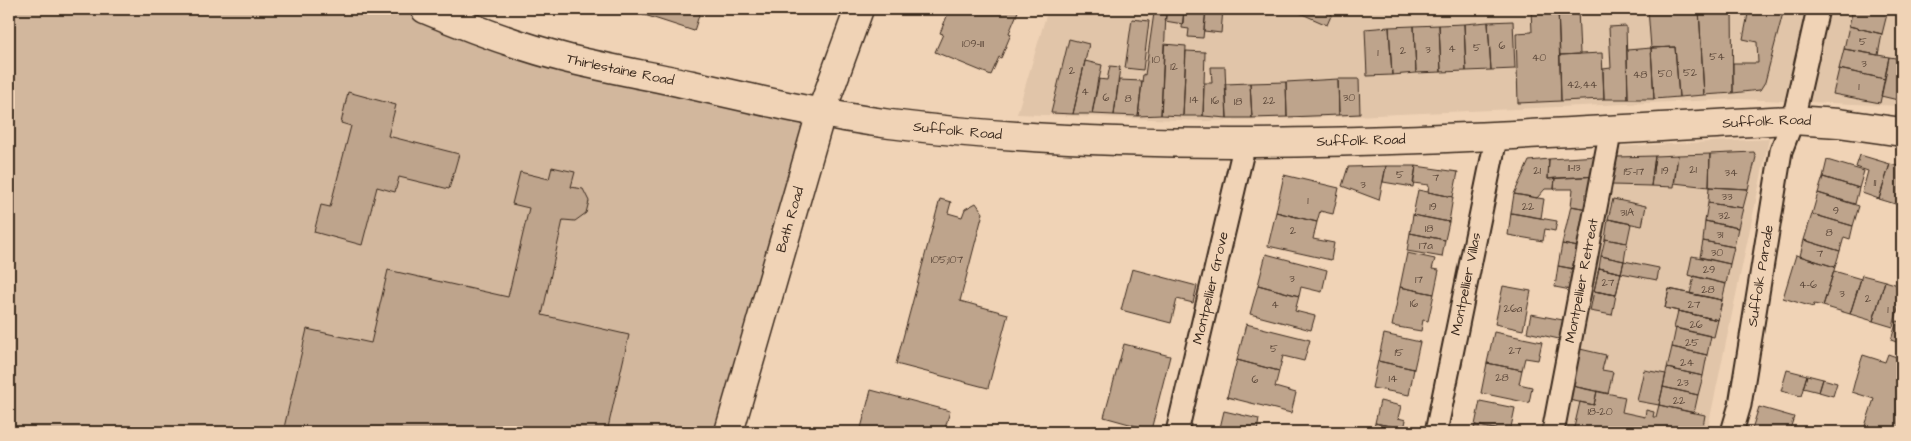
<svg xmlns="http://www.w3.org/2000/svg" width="1911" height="441" viewBox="0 0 1911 441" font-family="'Architects Daughter',sans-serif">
<rect width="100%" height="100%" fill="#f0d3b6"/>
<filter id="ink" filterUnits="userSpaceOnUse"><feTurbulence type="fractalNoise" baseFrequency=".02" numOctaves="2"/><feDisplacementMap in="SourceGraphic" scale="10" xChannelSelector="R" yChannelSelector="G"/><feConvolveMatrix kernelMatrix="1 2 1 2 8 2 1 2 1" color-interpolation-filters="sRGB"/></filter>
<g filter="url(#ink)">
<path fill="#e1c5a9" d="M1048 9H1902V106L1739 99 1308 118 1205 121 1017 114Z
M1769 139 1707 432H1556L1612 147Z"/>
<path fill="#d2b79d" stroke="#86705e" d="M9 9H425L821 113 729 432H9Z"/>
<path fill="#bea48c" stroke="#3b2a1e" d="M626 9H701L694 31Z
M950 9H1019L1009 33 1011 34 1001 58 999 57 991 75 935 52 943 34 940 33Z
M1167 9H1184L1183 24 1165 21Z
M1184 9H1206L1203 38 1188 37 1189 29 1182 28Z
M1206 9H1223L1221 33 1204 31Z
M1302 9H1334L1327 25 1300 13Z
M1531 9H1558L1561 101 1518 103 1516 33 1532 32Z
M1558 9H1578L1580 54 1560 55Z
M1648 9H1699L1704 95 1679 97 1675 47 1651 48Z
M1699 9H1732L1733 93 1704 95Z
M1749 9H1784L1765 82 1760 90 1733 93V63H1758L1757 42 1743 39Z
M1853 9H1881L1888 10 1882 34 1849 26Z
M1154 13 1166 15 1161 115 1138 116 1143 74 1145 75Z
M1132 19 1149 21 1143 70 1125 68Z
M1513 21 1515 69 1491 70 1488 22Z
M1488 22 1491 70 1466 71 1464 24Z
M1464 24 1466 71 1441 72 1439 25Z
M1439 25 1441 72 1416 73 1414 26Z
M1414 26 1416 73 1392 75 1389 27Z
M1626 26 1628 99H1604L1603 69 1611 68 1609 27Z
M1849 26 1882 34 1878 55 1844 49Z
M1389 27 1392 75 1367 76 1365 29Z
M1069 39 1089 44 1073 114 1051 113Z
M1164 44 1186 46 1183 116 1161 115Z
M1675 47 1679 97 1654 99 1651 48Z
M1651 48 1654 99H1628L1627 50Z
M1844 49 1889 57 1885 79 1839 69Z
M1186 51 1205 52 1203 116H1183Z
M1602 53 1604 99 1561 101 1560 55Z
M1889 57 1902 59V101L1881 96Z
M1085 61 1102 65 1092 114H1073Z
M1110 66 1120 67 1114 115 1092 114 1098 79 1107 80Z
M1211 67H1225L1227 118 1203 116 1204 83H1212Z
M1839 69 1885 79 1880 103 1833 94Z
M1338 79H1359L1360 114 1339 115Z
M1338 79 1339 115 1287 117 1286 82Z
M1119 80 1142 81 1138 116 1114 115Z
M1286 82 1287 117 1252 118 1250 83Z
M1250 83 1252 118H1227L1225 84Z
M348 92 396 105 388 136 459 154 449 189 399 177 395 192 377 187 362 245 314 232 321 205 330 207 351 126 341 123Z
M1754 152 1756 157 1748 189 1709 187 1710 154Z
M1710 154 1709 187 1674 183 1678 155Z
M1678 155 1674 187 1651 186 1655 156Z
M1860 155 1890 164 1879 199 1862 193 1868 171 1856 167Z
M1598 156 1600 176 1548 179 1549 159Z
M1655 156 1651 186 1612 185 1617 157Z
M1549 159 1548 179 1555 178 1554 189H1545L1537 198 1514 194 1529 161Z
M1827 160 1864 171 1859 188 1823 177Z
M1890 164 1902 167V212L1900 211 1902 206 1879 199Z
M1386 166 1379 200 1342 186 1348 167Z
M1386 166H1416L1413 187 1383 182Z
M1416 166 1458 172 1453 197 1428 192 1429 185 1413 183Z
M552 167 575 172 571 187 583 189 589 201 586 213 575 221 563 220 542 315 629 335 607 432H283L307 329 371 343 388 270 508 297 529 208 512 204 520 172 549 179Z
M1284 175 1339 188 1333 214 1320 211 1317 222 1276 212Z
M1600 176 1593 210 1571 206 1573 189H1554L1555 178Z
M1823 177 1859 188 1855 204 1818 193Z
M1709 187 1748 189 1743 208 1708 203Z
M1418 190 1453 197 1449 222 1413 215Z
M1818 193 1859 206 1853 226 1812 214Z
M1514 194 1544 199 1541 218 1511 213Z
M940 199 951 202 948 213 962 217 965 209 976 203 983 213 960 301 1008 314 988 388 896 364Z
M1613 199 1646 206 1642 226 1608 219Z
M1708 203 1743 208 1738 228 1705 221Z
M1571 206 1593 210 1584 248 1562 244Z
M1276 212 1317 222 1313 239 1334 243 1331 260 1268 246Z
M1511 213 1557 221 1555 231 1545 229 1543 241 1508 235Z
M1812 214 1853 226 1850 239 1844 237 1840 251 1804 240Z
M1413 215 1449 222 1445 240 1410 233Z
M1608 219 1631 224 1627 243 1605 239Z
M1705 221 1738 228 1734 247 1703 241Z
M1410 233 1445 240 1442 257 1407 251Z
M1605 239 1627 243 1624 261 1601 256Z
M1804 240 1840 251 1835 267 1800 256Z
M1703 241 1734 247 1730 264 1700 257Z
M1562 244 1584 248 1580 270 1558 266Z
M1407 253 1435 259 1432 269 1439 270 1434 294 1400 287Z
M1266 254 1327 270 1322 292 1301 287 1299 296 1258 285Z
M1796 255 1835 267 1823 306 1814 304 1813 307 1783 298Z
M1601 256 1624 261 1621 273 1599 268Z
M1692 256 1730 264 1726 284 1688 275Z
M1624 261 1659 268 1657 280 1621 273Z
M1558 266 1580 270 1576 291 1555 287Z
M1599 268 1621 273 1616 295 1594 291Z
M1599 268 1621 273 1616 295 1594 291Z
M1132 269 1197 286 1193 303 1177 299 1171 323 1121 310Z
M1834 271 1861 279 1850 314 1823 306Z
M1862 275 1885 281 1873 321 1850 314Z
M1694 276 1726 284 1722 300 1690 294Z
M1885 281 1898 285 1896 291 1902 293 1893 327 1873 321Z
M1258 285 1299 296 1295 311 1315 316 1311 330 1250 314Z
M1503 286 1531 291 1523 330 1495 324Z
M1400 287 1434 294 1428 321 1423 320 1421 331 1392 326Z
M1669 289 1722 300 1718 320 1665 308Z
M1669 289 1722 300 1718 320 1665 308Z
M1594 291 1616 295 1612 315 1590 311Z
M1678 311 1718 320 1714 337 1674 328Z
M1531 314 1563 320 1559 339 1527 332Z
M1897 321 1902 322V344L1891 340Z
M1246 324 1310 340 1304 361 1283 356 1279 371 1237 360Z
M1676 328 1711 336 1707 355 1672 347Z
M1494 332 1542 342 1538 360 1525 358 1522 370 1487 363Z
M1384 334 1420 342 1414 369 1378 361Z
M1124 344 1170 356 1151 430 1104 417Z
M1672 347 1707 355 1703 376 1667 368Z
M1580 349 1606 355 1602 370 1613 372 1608 394 1572 386Z
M1888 354 1902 359V432H1863L1874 399 1852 392 1857 373 1863 355 1885 362Z
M1237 360 1279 371 1275 387 1296 393 1291 413 1227 397Z
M1378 361 1414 369 1409 395 1372 388Z
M1487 363 1522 370 1519 384 1532 387 1529 403 1481 393Z
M1667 368 1703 376 1698 395 1663 387Z
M1644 370 1666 374 1659 405 1637 401Z
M1787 370 1807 375 1801 396 1781 391Z
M1807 375 1823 379 1819 392 1803 388Z
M1823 379 1837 383 1833 396 1819 392Z
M1572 386 1597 391 1594 405 1569 400Z
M1663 387 1698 395 1694 413 1659 405Z
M871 390 950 411 944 432H860Z
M1597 391 1625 397 1622 412 1645 417 1646 410 1654 412 1653 417H1656L1659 405 1705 415 1702 432H1573L1580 402 1594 405Z
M1380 401 1401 406 1398 418 1406 420 1404 429 1375 423Z
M1480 401 1515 408 1510 432 1475 425Z
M1759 407 1794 417 1789 432H1751Z
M1224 411 1259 419 1257 432H1219Z
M1375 423 1404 429 1403 432H1373Z
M1475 425 1508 432H1473Z"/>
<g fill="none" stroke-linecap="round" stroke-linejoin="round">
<defs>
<g id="minor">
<path id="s1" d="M1177 432 1245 143"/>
<path id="s2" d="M1436 432 1497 134"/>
<path id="s3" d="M1553 432 1611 129"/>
<path id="s4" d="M1732 432 1740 405 1781 151 1793 120 1818 9"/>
</g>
<g id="primary">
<path id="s5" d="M729 432 821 113 859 9"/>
</g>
<g id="trunk">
<path id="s6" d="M425 9C470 28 521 47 569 59 610 69 651 76 692 85 757 100 823 115 890 124 1189 161 1493 135 1793 120L1838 123 1902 132"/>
</g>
</defs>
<use href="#minor" stroke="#3b2a1e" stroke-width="25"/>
<use href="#primary" stroke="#3b2a1e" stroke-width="31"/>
<use href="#trunk" stroke="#3b2a1e" stroke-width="31"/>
<use href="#minor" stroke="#f0d3b6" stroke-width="21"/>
<use href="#primary" stroke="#f0d3b6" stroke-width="28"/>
<use href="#trunk" stroke="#f0d3b6" stroke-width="28"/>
</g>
</g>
<g text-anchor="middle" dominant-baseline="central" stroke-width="4" stroke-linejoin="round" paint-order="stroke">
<g font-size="11" fill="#5c483a">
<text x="1863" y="41">5</text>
<text x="973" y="43">109-111</text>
<text x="1502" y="45">6</text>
<text x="1477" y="47">5</text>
<text x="1452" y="48">4</text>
<text x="1428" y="49">3</text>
<text x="1403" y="50">2</text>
<text x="1378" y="52">1</text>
<text x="1717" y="56">54</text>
<text x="1539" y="57">40</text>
<text x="1156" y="59">10</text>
<text x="1864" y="63">3</text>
<text x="1174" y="66">12</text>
<text x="1072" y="70">2</text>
<text x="1690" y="72">52</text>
<text x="1665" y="73">50</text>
<text x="1640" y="74">48</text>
<text x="1582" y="84">42,44</text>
<text x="1859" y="86">1</text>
<text x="1085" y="91">4</text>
<text x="1106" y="97">6</text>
<text x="1349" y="97">30</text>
<text x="1128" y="98">8</text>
<text x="1194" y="99">14</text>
<text x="1215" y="100">16</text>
<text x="1269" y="100">22</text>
<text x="1238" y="101">18</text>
<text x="1574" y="167">11-13</text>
<text x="1693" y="169">21</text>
<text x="1537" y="170">21</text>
<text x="1665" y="170">19</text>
<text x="1634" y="171">15-17</text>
<text x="1731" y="172">34</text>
<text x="1400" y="174">5</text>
<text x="1436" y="177">7</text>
<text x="1875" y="182">11</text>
<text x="1363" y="184">3</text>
<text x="1727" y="196">33</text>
<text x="1584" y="197">1</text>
<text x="1308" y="200">1</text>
<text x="1433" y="206">19</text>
<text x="1528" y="206">22</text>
<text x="1836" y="210">9</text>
<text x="1627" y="212">31A</text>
<text x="1724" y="215">32</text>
<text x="1429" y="228">18</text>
<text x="1293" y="230">2</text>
<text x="1829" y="232">8</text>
<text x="1720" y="234">31</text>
<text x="1426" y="245">17a</text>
<text x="1717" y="252">30</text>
<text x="1820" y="253">7</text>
<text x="947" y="259">105;107</text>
<text x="1709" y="269">29</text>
<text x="1292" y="278">3</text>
<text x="1419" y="279">17</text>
<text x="1608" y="282">27</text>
<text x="1808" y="284">4-6</text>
<text x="1708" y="289">28</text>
<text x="1842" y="293">3</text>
<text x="1868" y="298">2</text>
<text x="1414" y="303">16</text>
<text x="1275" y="304">4</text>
<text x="1694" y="304">27</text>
<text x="1513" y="308">26a</text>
<text x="1888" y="309">1</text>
<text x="1696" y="324">26</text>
<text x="1692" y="342">25</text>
<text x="1274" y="348">5</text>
<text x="1515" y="350">27</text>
<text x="1399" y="352">15</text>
<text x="1687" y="362">24</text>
<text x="1502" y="377">28</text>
<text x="1393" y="378">14</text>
<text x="1255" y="379">6</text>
<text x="1683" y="382">23</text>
<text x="1679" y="400">22</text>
<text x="1600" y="411">18-20</text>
</g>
<g font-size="14" fill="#3b2a1e" stroke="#f0d3b6">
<text stroke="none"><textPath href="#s6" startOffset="205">Thirlestaine Road</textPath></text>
<text stroke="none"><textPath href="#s6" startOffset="1358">Suffolk Road</textPath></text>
<text stroke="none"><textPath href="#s6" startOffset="548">Suffolk Road</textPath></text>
<text stroke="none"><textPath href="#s6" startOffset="952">Suffolk Road</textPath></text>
<text stroke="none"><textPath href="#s5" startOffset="221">Bath Road</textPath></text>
<text stroke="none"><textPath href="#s4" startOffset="159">Suffolk Parade</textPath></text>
<text stroke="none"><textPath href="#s3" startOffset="154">Montpellier Retreat</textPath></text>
<text stroke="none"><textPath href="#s2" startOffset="151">Montpellier Villas</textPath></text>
<text stroke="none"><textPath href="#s1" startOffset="148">Montpellier Grove</textPath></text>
</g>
</g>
<rect width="1911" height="441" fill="none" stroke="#f0d3b6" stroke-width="30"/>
<rect x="15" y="15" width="1881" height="411" fill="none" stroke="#3b2a1e" stroke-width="2" filter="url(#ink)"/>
</svg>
